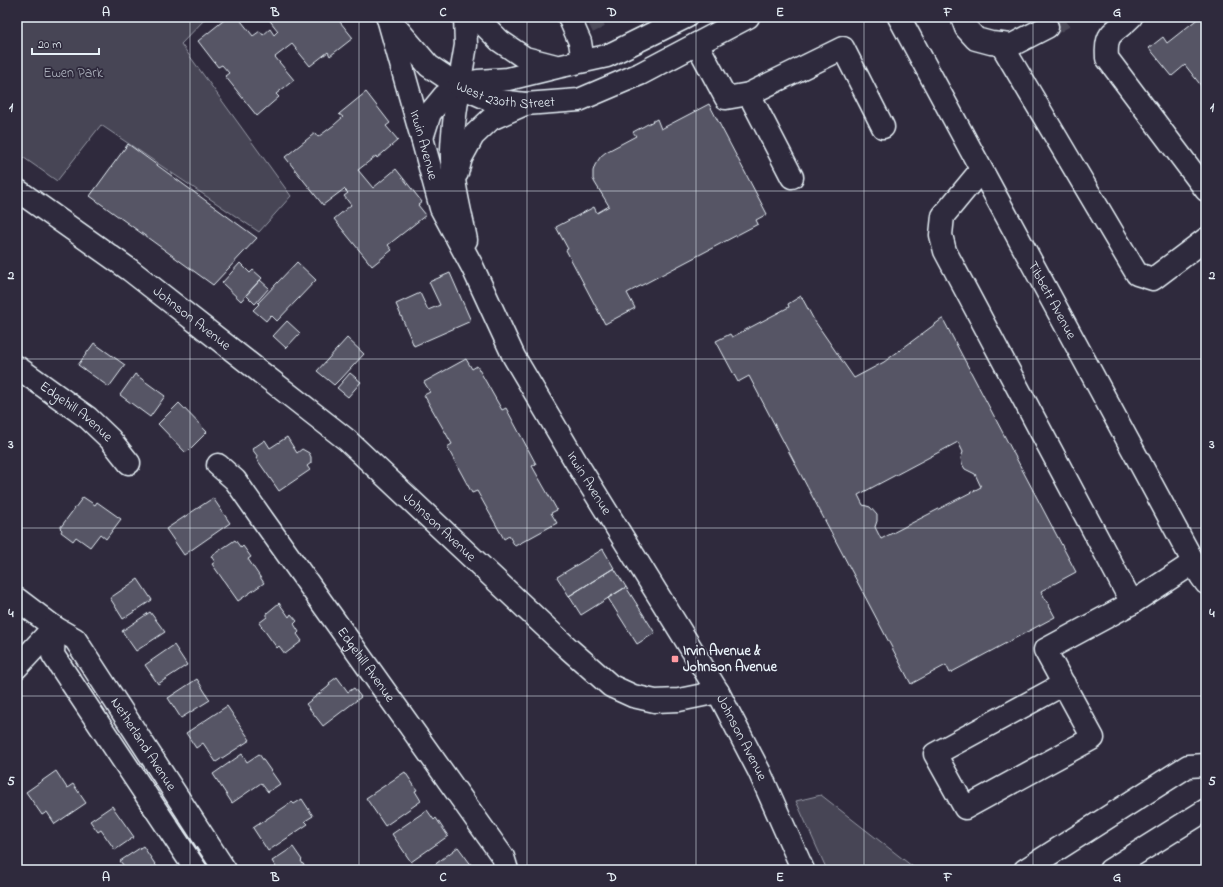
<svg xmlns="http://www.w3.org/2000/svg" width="1223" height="887" viewBox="0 0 1223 887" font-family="'Indie Flower',sans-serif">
<rect width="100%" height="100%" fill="#2f2a3d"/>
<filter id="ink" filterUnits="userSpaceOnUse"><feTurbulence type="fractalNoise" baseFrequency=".025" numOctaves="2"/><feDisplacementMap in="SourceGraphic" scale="8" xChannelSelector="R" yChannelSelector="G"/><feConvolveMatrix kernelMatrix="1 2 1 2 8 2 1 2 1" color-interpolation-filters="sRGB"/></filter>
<g filter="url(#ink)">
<path fill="#464455" stroke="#979aa6" d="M17 17H207L181 44 291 196 259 232 101 125 57 181 17 153Z
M821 795 917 870H827L796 801Z"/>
<path fill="#575565" stroke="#e8f1f8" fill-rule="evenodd" d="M228 17H238L253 36 260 31 263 35 270 29 274 35 278 31 267 17H336L353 38 330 56 328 52 310 66 292 44 275 57 294 80 276 94 279 97 257 116 225 76 229 73 222 65 218 67 198 41Z
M1200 17H1206V92L1185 65 1172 76 1149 48 1163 37 1167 43Z
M366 92 390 123 386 126 398 140 377 158 376 156 358 170 373 188 396 169 422 202 418 205 426 215 388 245 392 250 372 266 334 219 351 205 344 196 348 193 344 189 323 205 285 157 315 133 318 137 334 125 343 117 339 114Z
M709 104 767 214 756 220 758 224 627 293 635 308 605 324 566 250 568 249 556 227 594 207 597 213 609 206 595 183 593 179V171L595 165 601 156 606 152 636 136 633 132 657 119 661 129Z
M128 144 257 238 213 285 90 196Z
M297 262 316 280 277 321 271 315 266 321 253 310 259 304 258 303Z
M240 263 250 273 253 270 262 278 241 301 222 283Z
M450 273 471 321 414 346 396 304 420 293 428 310 440 305 429 282Z
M260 280 269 288 255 304 246 295Z
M801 296 814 320 854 378 884 362 942 319H943L1076 572 1041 591 1055 617 950 673 946 665 911 684 749 376 738 382 716 341 730 334 732 337 789 307 788 304ZM958 442 963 452 961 458 962 464 965 469 975 474 981 487 881 539 875 527 877 521V515L870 507 863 505 858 495Z
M287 321 300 333 286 348 273 336Z
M347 338 364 354 341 379V378L334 385 317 371Z
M94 343 125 365 109 387 78 365Z
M466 359 472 369 477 366 502 410 506 408 536 464 532 466 557 510 551 513 557 523 515 546 509 536 504 539 477 491 472 493 447 447 452 444 424 395 430 392 424 382Z
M350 373 361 382 348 397 337 388Z
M135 374 165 396 150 417 120 395Z
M179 403 207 432 186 453 158 424Z
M287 437 297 453 302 449 309 453 311 457V463L307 466 310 470 279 491 256 458 258 457 252 449 265 440 270 448Z
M83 497 95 505 97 502 121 519 106 539 100 534 90 547 76 537 73 541 61 532 62 530 60 528Z
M213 498 230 523 184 555 166 529Z
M235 540 241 548 243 546 251 557 248 559 264 583 238 601 212 564 215 562 211 556Z
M603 549 614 568 569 596 557 577Z
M614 568 626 587 581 615 569 596Z
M138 579 152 600 123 619 110 598Z
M626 587 655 633 637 644 608 598Z
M279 603 289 617 291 614 297 621 294 624 299 632 297 634 302 641 285 654 279 646 277 648 259 623 267 617V613Z
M150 612 165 632 136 651 122 631Z
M174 645 187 665 158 684 145 665Z
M337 677 348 692 354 688 361 697 323 726 306 704 328 687 330 684 329 683Z
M197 679 210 700 181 718 168 698Z
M227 706 250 740 216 762 203 743 196 748 186 733Z
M242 754 247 762 259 754 280 784 268 792 261 783 232 803 213 774Z
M56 771 67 788 73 784 86 803 55 824 47 812 42 815 26 792Z
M405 772 417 790 415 791 421 801 385 826 366 798Z
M302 799 313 816 305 821 308 824 268 851 253 828 292 802 294 804Z
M112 806 134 837 115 850 101 830 98 832 90 821Z
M427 810 434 820 436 818 448 836 411 862 392 834Z
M143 846 159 870H127L120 861Z
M293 847 302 860 301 861 307 870H276L277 869 272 861Z
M458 847 475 870H424L431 865 433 866Z"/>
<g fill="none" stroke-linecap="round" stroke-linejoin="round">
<path stroke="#4b4859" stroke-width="22" stroke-dasharray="22 11" stroke-linecap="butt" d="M588 23 600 17
M1047 27 1064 17"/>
<defs>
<g id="minor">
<path d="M569 17 580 42 583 61"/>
<path id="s1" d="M899 17 1201 576 1206 583"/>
<path d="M962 17 966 28 976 39 991 43 1012 45 1047 27"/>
<path d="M1131 17C1115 34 1105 29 1107 58L1206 190"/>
<path id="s2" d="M388 18 422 138 441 208 472 266 514 357 576 462 718 692 759 771 803 870"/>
<path d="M697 44 726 98 749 94 843 48 883 127"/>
<path d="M1001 44 1137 274 1153 279 1206 239"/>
<path d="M459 86C456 110 451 136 452 160 453 187 461 214 466 240"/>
<path d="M749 94 792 177"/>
<path d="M422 138 430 113 444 96 459 86"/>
<path d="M981 170 943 216 941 235 945 251 1132 603"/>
<path d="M457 173 461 158 473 136 491 119 525 104"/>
<path id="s3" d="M17 190 130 270 347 440 569 649 611 686 633 696 655 701 679 700 718 692"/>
<path id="s4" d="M17 367 88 418 110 439 129 463"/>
<path id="s5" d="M218 465 235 480 263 520 503 857 507 870"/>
<path id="s6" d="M17 599 54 627 75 639 225 870"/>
<path d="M54 627 53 655 196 870"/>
<path d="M17 667 54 627"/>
<path d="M1064 684 935 754 965 808 1093 738 1045 650 1132 603 1193 563"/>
<path d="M1025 870 1188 766 1206 765"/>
<path d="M1110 870 1206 810"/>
</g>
<g id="major">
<path id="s7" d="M387 17 429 66 459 86 491 100 525 104 579 100 640 74 748 17"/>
<path d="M476 17 500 41 525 58 556 66"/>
<path d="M459 86 478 81 508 79 557 67 607 56 686 17"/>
<path d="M459 86 466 45 465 17"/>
</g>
</defs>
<use href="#minor" stroke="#e8f1f8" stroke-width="25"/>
<use href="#major" stroke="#e8f1f8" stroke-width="25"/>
<use href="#minor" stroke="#2f2a3d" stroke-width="22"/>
<use href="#major" stroke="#2f2a3d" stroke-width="22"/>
</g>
</g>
<path fill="none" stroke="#e8f1f8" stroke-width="1" stroke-opacity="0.55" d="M190 17V870M359 17V870M527 17V870M696 17V870M864 17V870M1033 17V870M17 191H1206M17 359H1206M17 528H1206M17 696H1206"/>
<rect fill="#ff9aa2" stroke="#2f2a3d" stroke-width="1.5" x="671" y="655" width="8" height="8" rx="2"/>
<g text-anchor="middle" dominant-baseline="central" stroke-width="3.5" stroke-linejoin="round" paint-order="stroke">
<g font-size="14" fill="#afb4bf" stroke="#2f2a3d">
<text x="73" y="73">Ewen Park</text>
</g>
<g font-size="14" fill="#e8f1f8" stroke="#2f2a3d">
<text stroke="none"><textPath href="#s7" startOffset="149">West 230th Street</textPath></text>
<text stroke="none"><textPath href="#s2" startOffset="132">Irwin Avenue</textPath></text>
<text stroke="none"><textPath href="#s1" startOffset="322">Tibbett Avenue</textPath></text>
<text stroke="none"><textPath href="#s3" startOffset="217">Johnson Avenue</textPath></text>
<text stroke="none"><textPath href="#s4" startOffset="74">Edgehill Avenue</textPath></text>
<text stroke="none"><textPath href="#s2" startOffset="510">Irwin Avenue</textPath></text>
<text stroke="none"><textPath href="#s3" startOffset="541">Johnson Avenue</textPath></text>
<text stroke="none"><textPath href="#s5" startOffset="249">Edgehill Avenue</textPath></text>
<text stroke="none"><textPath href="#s2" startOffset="807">Johnson Avenue</textPath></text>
<text stroke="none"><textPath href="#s6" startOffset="196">Netherland Avenue</textPath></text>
</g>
<g font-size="14" font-weight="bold" fill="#e8f1f8" stroke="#2f2a3d" text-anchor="start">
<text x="683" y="651">Irvin Avenue &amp;<tspan x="683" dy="16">Johnson Avenue</tspan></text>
</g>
</g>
<rect width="1223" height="887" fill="none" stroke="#2f2a3d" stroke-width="44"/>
<path d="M32 48v6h67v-6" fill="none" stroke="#e8f1f8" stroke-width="2"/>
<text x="38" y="48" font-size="12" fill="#e8f1f8" stroke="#2f2a3d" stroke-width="3" paint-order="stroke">20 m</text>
<rect x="22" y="22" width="1179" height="843" fill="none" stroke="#e8f1f8" stroke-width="1.5"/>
<g font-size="13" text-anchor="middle" font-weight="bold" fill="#e8f1f8">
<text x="106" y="16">A</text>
<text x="275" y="16">B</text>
<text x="443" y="16">C</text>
<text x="612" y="16">D</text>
<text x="780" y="16">E</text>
<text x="948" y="16">F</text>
<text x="1117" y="16">G</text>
<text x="11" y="111">1</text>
<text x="1212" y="111">1</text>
<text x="11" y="279">2</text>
<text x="1212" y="279">2</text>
<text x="11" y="448">3</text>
<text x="1212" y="448">3</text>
<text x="11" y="617">4</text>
<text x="1212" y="617">4</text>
<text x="11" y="785">5</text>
<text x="1212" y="785">5</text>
<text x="106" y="881">A</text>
<text x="275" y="881">B</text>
<text x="443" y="881">C</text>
<text x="612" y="881">D</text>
<text x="780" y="881">E</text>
<text x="948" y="881">F</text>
<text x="1117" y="881">G</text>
</g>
</svg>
